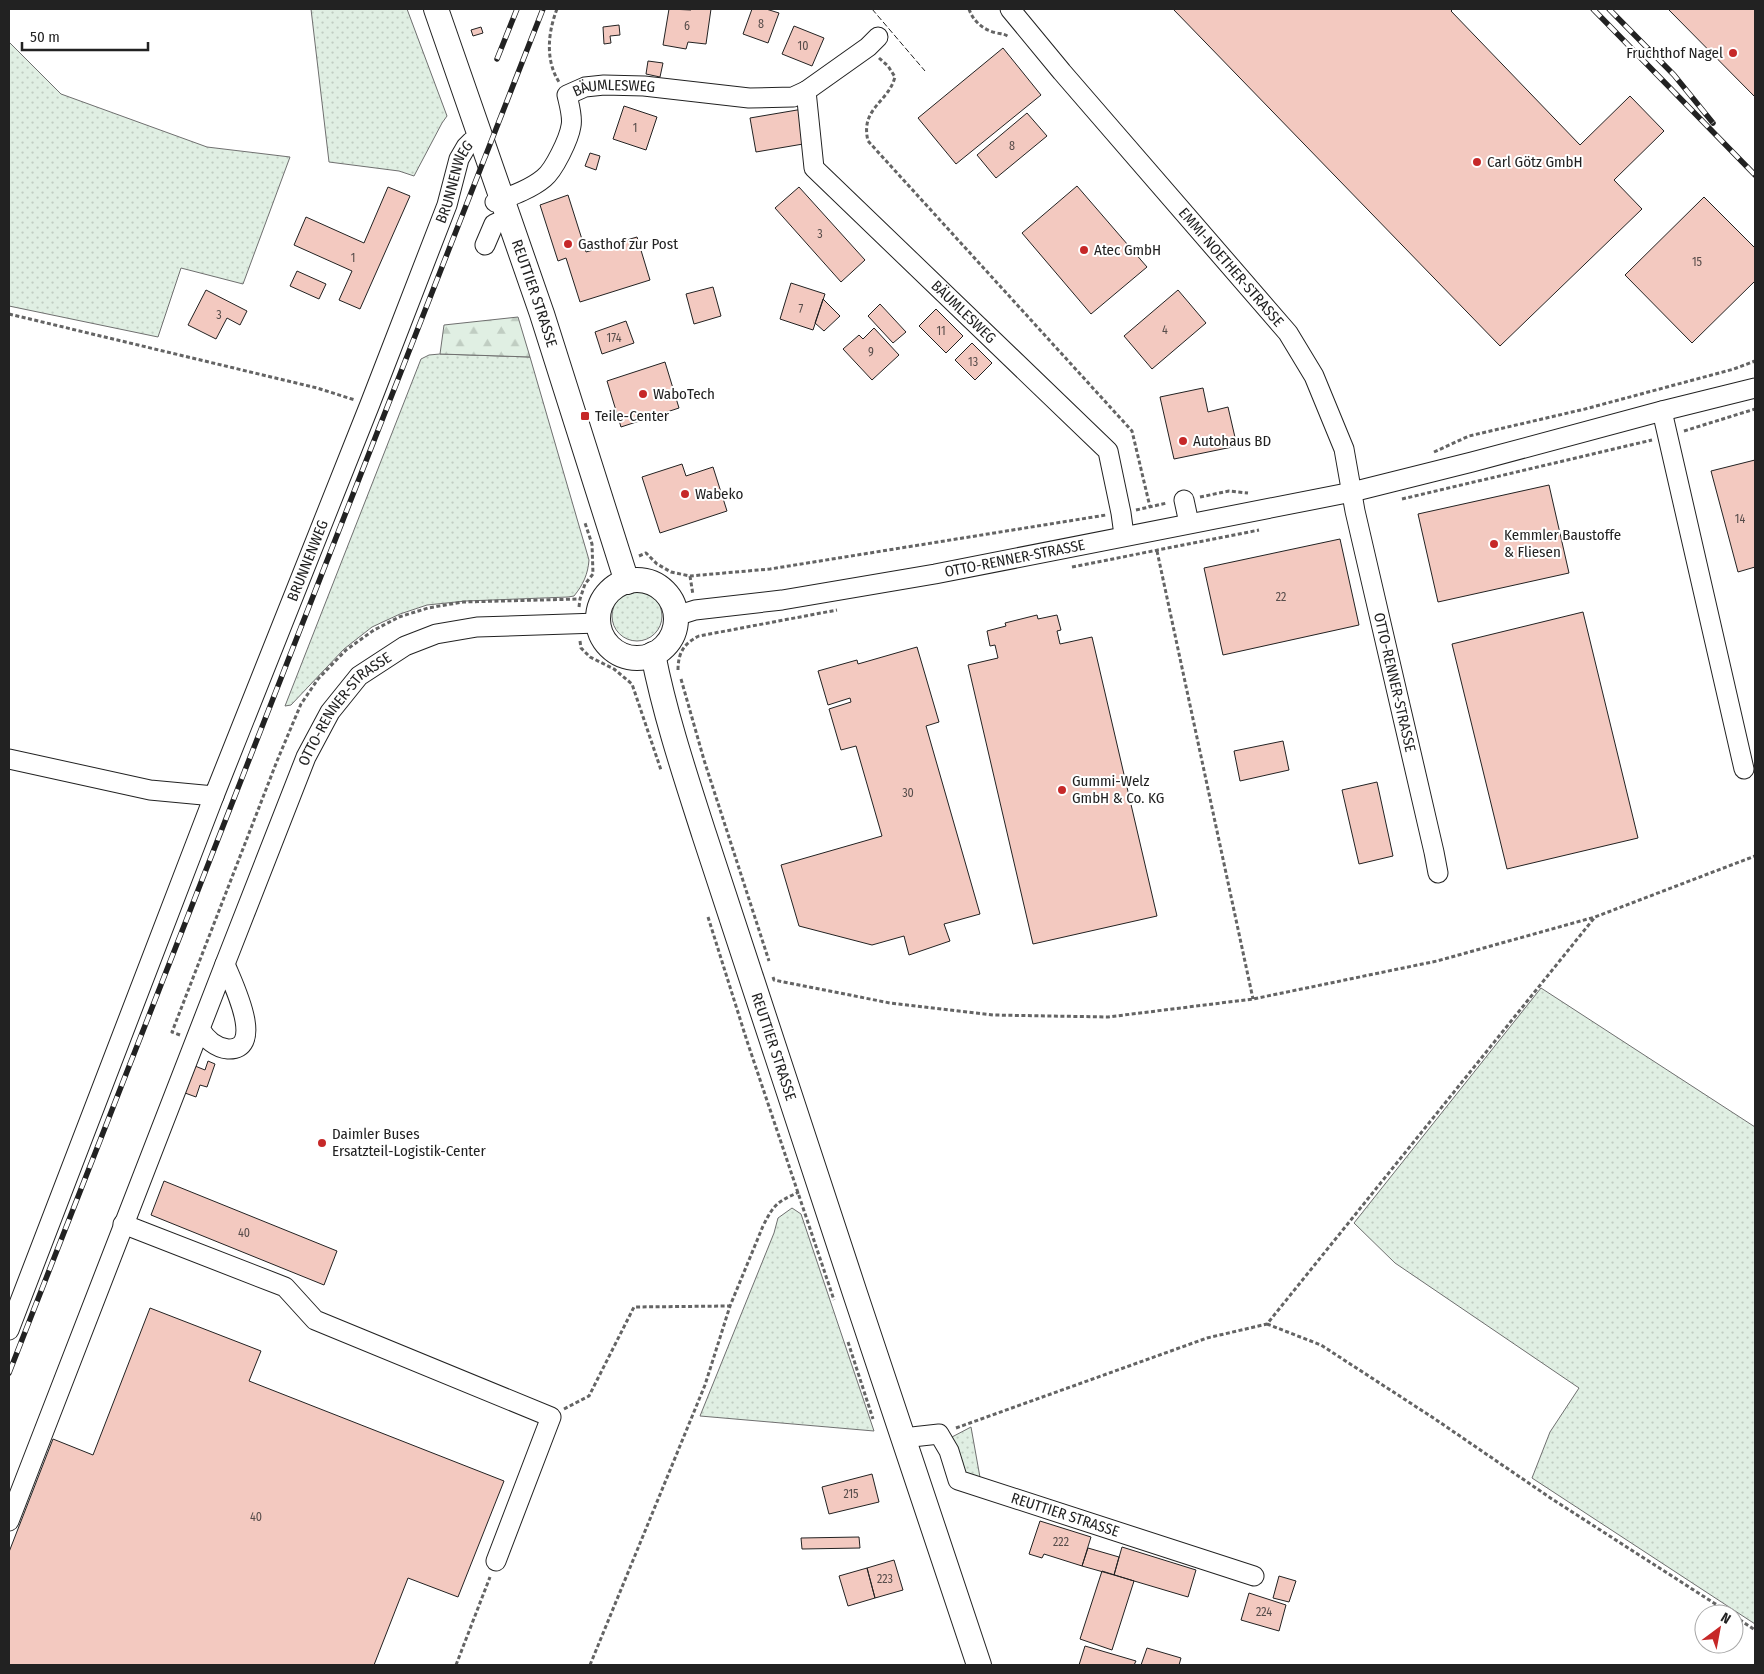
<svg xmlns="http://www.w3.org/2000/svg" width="1764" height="1674" viewBox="0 0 1764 1674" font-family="'Fira Sans Condensed',sans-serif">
<defs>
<pattern id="grass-dots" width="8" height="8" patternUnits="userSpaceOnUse" patternTransform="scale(1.25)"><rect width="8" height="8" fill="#e0efe3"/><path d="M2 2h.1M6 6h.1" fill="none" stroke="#c0cdc2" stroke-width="1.8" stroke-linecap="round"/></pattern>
<pattern id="forest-firs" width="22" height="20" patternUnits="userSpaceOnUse" patternTransform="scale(1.25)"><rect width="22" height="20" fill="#e0efe3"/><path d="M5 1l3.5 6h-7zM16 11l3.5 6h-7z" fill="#c0cdc2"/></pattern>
</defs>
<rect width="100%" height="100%" fill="#fff"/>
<path fill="url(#grass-dots)" stroke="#6f6f6f" d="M311 9H407L447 116 442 123 414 176 399 171 329 162Z
M9 42 61 94 207 147 290 157 243 284 181 268 158 337 9 306Z
M440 354 530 357 589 560C588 574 583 585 574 596L568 597 466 601 427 605 400 614 372 627 344 649 291 705 285 706 421 359 429 355Z
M612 616a25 25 0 1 1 50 0a25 25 0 1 1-50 0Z
M1541 988 1755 1127V1624L1532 1478 1550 1432 1579 1388 1395 1263 1354 1223Z
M792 1208 801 1214 874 1431 700 1416 774 1233 778 1218Z
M971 1427 981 1483 962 1472 952 1437Z"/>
<path fill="url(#forest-firs)" stroke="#6f6f6f" d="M518 317 530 357 440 354 444 325Z"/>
<path fill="#f3c9c0" stroke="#222" d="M669 9 691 10V9H711L706 44 688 42 686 49 663 45Z
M752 9H766L779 13 768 43 743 34Z
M1173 9H1453L1451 11 1580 145 1630 96 1664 131 1614 180 1642 209 1500 346Z
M1668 9H1755V97Z
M619 25 620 35 610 36 611 43 604 44 603 27Z
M794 26 824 38 812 66 782 54Z
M481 27 483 33 473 36 471 30Z
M1003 48 1041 95 956 164 918 118Z
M648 61 663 63 660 77 646 74Z
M624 106 657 117 646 150 613 139Z
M803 109 809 143 756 152 750 118Z
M1027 113 1047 136 996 178 977 155Z
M590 153 600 156 596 170 585 166Z
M1077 186 1147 267 1091 314 1022 233Z
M388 187 410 196 360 309 339 300 352 271 294 245 306 217 364 243Z
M799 187 865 260 841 282 775 208Z
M568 195 586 252 637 237 650 280 580 302 566 258 558 261 540 205Z
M1704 197 1755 248V281L1692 343 1625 275Z
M297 271 326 284 319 299 290 286Z
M791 283 825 294 813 330 780 319Z
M713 287 721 316 694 324 686 294Z
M206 290 247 311 240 325 227 318 216 339 188 325Z
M1178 290 1206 323 1152 369 1124 336Z
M823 299 840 316 824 331 815 323Z
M880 304 906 332 893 343 868 316Z
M936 309 963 336 946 353 919 326Z
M626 321 634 343 602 354 595 332Z
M874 328 899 355 872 380 843 349 859 335 863 339Z
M972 343 992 363 975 380 955 360Z
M665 362 679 408 621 427 607 381Z
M1203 388 1208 412 1228 407 1237 446 1174 459 1160 397Z
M1755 460V567L1738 572 1711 471Z
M682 464 686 476 713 467 727 511 660 533 642 477Z
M1549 485 1569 573 1438 602 1418 514Z
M1340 539 1359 625 1223 655 1204 568Z
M1583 612 1638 838 1507 869 1452 644Z
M1037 615 1038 619 1057 615 1061 630 1057 631 1060 644 1092 637 1157 916 1033 944 968 665 998 658 995 645 990 646 987 631 1006 626 1005 623Z
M917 647 939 722 926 726 980 914 944 924 950 941 909 955 904 936 872 945 799 926 781 865 882 836 856 746 841 750 829 709 851 702 850 698 828 705 818 671 857 660 858 664Z
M1283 741 1289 770 1240 781 1234 751Z
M1377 782 1393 856 1359 864 1342 790Z
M208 1061 215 1064 207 1087 200 1085 196 1097 185 1093 195 1066 205 1070Z
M164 1181 337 1251 324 1285 151 1215Z
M150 1308 261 1351 249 1381 504 1481 458 1597 408 1578 374 1665H9V1552L53 1439 93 1455Z
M872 1474 879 1502 829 1514 822 1487Z
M1040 1521 1091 1537 1082 1566 1044 1554 1042 1558 1029 1554Z
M859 1537 860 1548 802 1549 801 1538Z
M1122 1547 1196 1570 1188 1597 1114 1575Z
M1088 1548 1119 1557 1114 1575 1082 1566Z
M894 1560 903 1590 875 1598 867 1568Z
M867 1568 875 1598 848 1606 839 1576Z
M1102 1571 1134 1581 1112 1650 1080 1639Z
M1279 1576 1296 1581 1289 1602 1273 1598Z
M1249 1593 1286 1605 1279 1631 1241 1620Z
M1085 1646 1136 1661 1134 1665H1079Z
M1147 1648 1181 1658 1179 1665H1141Z"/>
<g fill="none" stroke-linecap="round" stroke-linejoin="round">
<defs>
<g id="minor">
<path id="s1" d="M1010 9 1062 72 1288 333 1314 376 1344 449 1355 511 1434 852 1438 873"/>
<path id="s2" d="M806 91 814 168 1108 451 1121 513 1124 535"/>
<path id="s3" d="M495 202C511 196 531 189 544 178 554 170 569 139 571 126 573 117 569 104 567 95L585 87 604 85 644 86 749 98 793 97 806 91 868 47 878 37"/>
<path d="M485 245 494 224 509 217"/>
<path d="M1662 411 1744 769"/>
<path d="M1184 500 1189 523"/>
<path id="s4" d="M676 616 695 610 782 600 935 574 1352 492 1472 462 1662 411 1755 388"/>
<path id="s5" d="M9 759 150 790 214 796 370 404 447 205 459 159 466 147 471 142 482 137"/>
<path id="s6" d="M225 964 306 757 330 712 359 676 405 646 436 634 477 627 598 623"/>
<path d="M123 1224 285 1287 315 1320 551 1417 496 1561"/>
<path d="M9 1330 214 796"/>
<path id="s7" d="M903 1438 939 1434 949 1451 958 1480 1254 1576"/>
<path d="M9 1521 225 964C231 980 267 1050 228 1049 216 1048 206 1039 200 1029"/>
</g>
<g id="major">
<path id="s8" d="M436 9 542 314 627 582"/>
<circle cx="637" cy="619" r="39"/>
<path id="s9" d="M653 654C665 715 685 775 704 834 727 905 750 976 774 1047 842 1253 909 1460 979 1665"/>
</g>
</defs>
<use href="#minor" stroke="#222" stroke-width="21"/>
<use href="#major" stroke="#222" stroke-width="26"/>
<path stroke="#646464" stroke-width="3" stroke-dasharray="4 2.5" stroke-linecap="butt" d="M557 9C548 32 545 60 559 82
M969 9C973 21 983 30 997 33 1002 34 1005 34 1009 37
M879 58 888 66 895 77C888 103 860 108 868 141L1132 431 1150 507
M9 314 317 388 355 400
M1684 431 1755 409
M1434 452 1469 436 1585 409 1734 369 1755 361
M1200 497 1229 491 1248 493
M1402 499 1652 440
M1136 510 1167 503
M1157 551 1253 999
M639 556 646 553 657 564 671 572 690 576 770 569 1106 515
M1072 567 1259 530
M690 576 693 595
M579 607 580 599 585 584 593 574 592 544 585 523
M580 641 581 648 590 657 614 669 632 684 661 770
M678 670C678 653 684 643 699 636L837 610
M681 679 704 760 769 961
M708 917 747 1041 834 1300
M773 977 774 980 890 1003 993 1015 1108 1017 1253 999 1437 961 1595 917 1755 856
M180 1035 172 1032 277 761 301 704 318 679 346 650 374 630 399 617 428 608 463 602 580 599
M1267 1324 1321 1345 1435 1419 1552 1499 1731 1614
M848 1342 873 1419
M564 1409 589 1396 634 1307 730 1306
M956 1428 1207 1338 1267 1324 1595 917
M1734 1616 1755 1630
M456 1665 490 1577
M590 1665 705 1385 730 1306 763 1226C774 1204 777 1202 799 1192"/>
<use href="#minor" stroke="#fff" stroke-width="19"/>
<use href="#major" stroke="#fff" stroke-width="24"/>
<defs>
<path id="rail" d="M1593 9 1755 175
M1609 9 1674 75 1713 123
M497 59 517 9
M9 1373 543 9"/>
</defs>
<use href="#rail" stroke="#222" stroke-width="5.5"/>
<use href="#rail" stroke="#fff" stroke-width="4" stroke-dasharray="11" stroke-linecap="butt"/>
<path stroke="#222" stroke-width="1" stroke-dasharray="6 2.5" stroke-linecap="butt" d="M872 9 925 71"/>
</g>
<g fill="#c62828" stroke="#fff" stroke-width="2">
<circle cx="1733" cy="53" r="5"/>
<circle cx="1477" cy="162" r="5"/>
<circle cx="568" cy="244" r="5"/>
<circle cx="1084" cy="250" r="5"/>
<circle cx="643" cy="394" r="5"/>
<rect x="580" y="411" width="10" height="10" rx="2.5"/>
<circle cx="1183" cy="441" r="5"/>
<circle cx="685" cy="494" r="5"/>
<circle cx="1494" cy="544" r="5"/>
<circle cx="1062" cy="790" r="5"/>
<circle cx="322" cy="1143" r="5"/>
</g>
<g text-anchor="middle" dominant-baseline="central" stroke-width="4" stroke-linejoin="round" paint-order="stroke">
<g font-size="12" fill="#564c4a">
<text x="761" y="24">8</text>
<text x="687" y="26">6</text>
<text x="803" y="46">10</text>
<text x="635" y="128">1</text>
<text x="1012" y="146">8</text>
<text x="820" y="234">3</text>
<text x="353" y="258">1</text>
<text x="1697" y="262">15</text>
<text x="801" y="309">7</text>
<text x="219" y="315">3</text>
<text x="1165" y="330">4</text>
<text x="941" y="331">11</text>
<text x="614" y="338">174</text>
<text x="871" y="352">9</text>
<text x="973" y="362">13</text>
<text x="1740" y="519">14</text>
<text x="1281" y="597">22</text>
<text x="908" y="793">30</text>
<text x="244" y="1233">40</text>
<text x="851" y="1494">215</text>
<text x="256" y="1517">40</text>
<text x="1061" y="1542">222</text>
<text x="885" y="1579">223</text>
<text x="1264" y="1612">224</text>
</g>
<g font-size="15" fill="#222" stroke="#fff" text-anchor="start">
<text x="1723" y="53" text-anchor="end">Fruchthof Nagel</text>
<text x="1487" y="162">Carl Götz GmbH</text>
<text x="578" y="244">Gasthof zur Post</text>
<text x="1094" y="250">Atec GmbH</text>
<text x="653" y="394">WaboTech</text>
<text x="595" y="416">Teile-Center</text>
<text x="1193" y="441">Autohaus BD</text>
<text x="695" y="494">Wabeko</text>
<text x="1504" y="535">Kemmler Baustoffe<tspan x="1504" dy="17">&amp; Fliesen</tspan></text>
<text x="1072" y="781">Gummi-Welz<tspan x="1072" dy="17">GmbH &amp; Co. KG</tspan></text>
<text x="332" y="1134">Daimler Buses<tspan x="332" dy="17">Ersatzteil-Logistik-Center</tspan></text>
</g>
<g font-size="15" fill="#222" stroke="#fff">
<text stroke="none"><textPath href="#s3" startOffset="194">BÄUMLESWEG</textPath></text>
<text stroke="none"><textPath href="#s5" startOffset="868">BRUNNENWEG</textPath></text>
<text stroke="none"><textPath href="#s1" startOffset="340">EMMI-NOETHER-STRASSE</textPath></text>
<text stroke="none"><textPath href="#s8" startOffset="301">REUTTIER STRASSE</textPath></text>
<text stroke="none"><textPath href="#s2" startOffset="285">BÄUMLESWEG</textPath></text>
<text stroke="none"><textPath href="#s4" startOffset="344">OTTO-RENNER-STRASSE</textPath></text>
<text stroke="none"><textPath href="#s5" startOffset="462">BRUNNENWEG</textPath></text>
<text stroke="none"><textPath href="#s1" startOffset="795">OTTO-RENNER-STRASSE</textPath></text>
<text stroke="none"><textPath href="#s6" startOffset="285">OTTO-RENNER-STRASSE</textPath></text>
<text stroke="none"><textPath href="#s9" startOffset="411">REUTTIER STRASSE</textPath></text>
<text stroke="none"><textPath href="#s7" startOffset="199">REUTTIER STRASSE</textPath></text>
</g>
</g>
<rect width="1764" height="1674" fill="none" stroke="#222222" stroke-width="20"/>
<g transform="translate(1719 1629) rotate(32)"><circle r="24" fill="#ffffff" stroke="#a7a7a7"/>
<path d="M0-4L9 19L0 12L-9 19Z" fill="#c62828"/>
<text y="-8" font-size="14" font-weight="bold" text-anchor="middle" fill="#222222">N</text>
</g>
<path d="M22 42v8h126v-8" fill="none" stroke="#222222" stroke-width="2.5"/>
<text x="30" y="42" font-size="15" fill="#222222" stroke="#ffffff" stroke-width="4" paint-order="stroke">50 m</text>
</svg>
